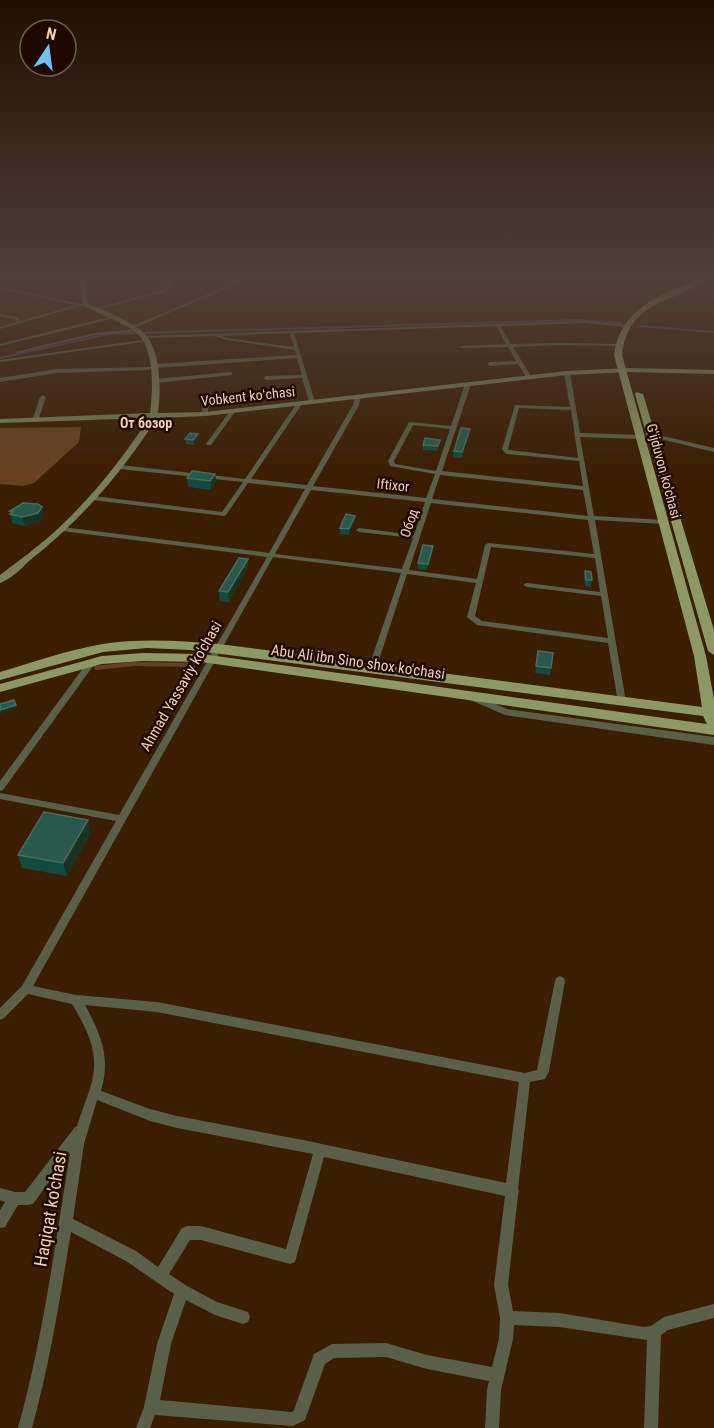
<svg xmlns="http://www.w3.org/2000/svg" width="714" height="1428" viewBox="0 0 714 1428" font-family="'Roboto Condensed',sans-serif">
<rect width="100%" height="100%" fill="#3b1d01"/>
<path fill="#67401f" d="M81 427 79 442 34 483 23 486 0 484V428Z
M132 662 197 663 195 667 135 666 95 670 94 666Z"/>
<g fill="none" stroke-linecap="round" stroke-linejoin="round">
<path fill="#544175" fill-rule="evenodd" d="M576 319 621 322 623 323 621 324 576 321 108 335 0 359V357L108 333Z
M642 325 714 331V333L640 327V325Z"/>
<path fill="#5a6047" fill-rule="evenodd" d="M166 280H170L172 287 166 292 95 310 93 309 162 290 168 287Z
M238 281 242 282 134 328 130 327Z
M0 287 81 304 85 303 87 304 0 329V327L17 322 14 319 0 316V314L17 317 21 321 75 305 0 289Z
M113 316H115V318L0 346V344Z
M585 321 626 325 628 326 626 327 585 323 500 326 511 344 560 343 618 344 620 345 618 346 560 345 513 347 531 376 528 378 526 377 518 364 490 366 487 364 490 362 516 361 508 347 462 348 460 347 462 346 506 344 496 326 294 333 315 402 312 404 309 402 302 378 266 380 263 378 266 376 302 375 297 358 155 368 152 366 155 364 296 355 295 350 226 340 216 336 144 338 142 337 144 336ZM290 333 294 347 227 338 222 336Z
M138 329H140V331L95 335 17 353 15 352 95 333Z
M141 340 143 341V342L0 362V360Z
M151 367 152 368 149 370 57 373 0 382V378L57 369Z
M567 371 570 373 580 433 641 435 644 437 641 439 580 437 594 516 664 520 667 522 664 524 595 520 626 702 625 704 622 705 618 702 608 643 477 625 467 617 476 583 407 574 376 669 375 671H369L368 669 401 573 273 557 33 986 76 995 157 1002 525 1073 537 1070 555 981 556 978 560 976 564 978 565 981 549 1071 545 1079 530 1082 518 1189 519 1191 518 1195 508 1285 513 1311 559 1313 644 1327 651 1326 664 1317 714 1304V1318L668 1330 661 1335 658 1428H644L647 1340 559 1327 514 1325 513 1339 501 1390 499 1428H485L487 1390 489 1381 427 1369 386 1357 334 1358 325 1364 305 1420 293 1426 155 1415 150 1428H136L144 1407 157 1344 174 1294 126 1261 71 1232C60 1298 50 1363 32 1428H18C43 1338 55 1245 70 1153L33 1204 28 1205H18L5 1227 0 1228V1210L5 1202 0 1200V1188L15 1192H25L75 1127 77 1126C81 1112 87 1099 91 1085 100 1053 88 1031 72 1004L28 994 4 1018 0 1020V1008L22 986 116 821 0 799V793L119 815 267 557 62 531 59 529 62 527 269 553 305 489 248 483 226 515 224 516 93 500 90 498 93 496 222 512 243 482 120 469 117 467 120 465 245 479 297 403 299 402 302 404 251 479 307 485 353 405 355 396 358 394 361 396 359 405 313 486 426 498 435 474 390 466 388 461 409 422 451 426 465 384 468 382 471 384 442 471 583 486 579 461 507 454 505 453 502 449 515 405 570 407 564 373ZM519 408 571 410 578 458 509 450 508 449ZM413 425 450 429 436 471 395 464 394 461ZM440 475 583 490 588 516 432 499ZM311 490 425 502 414 535 359 528 356 530 359 532 413 538 402 569 275 554ZM431 503 588 520 594 554 488 543 485 545 477 579 409 570ZM491 547 595 558 600 592 527 583 523 585 527 587 601 596 608 638 482 621 475 616ZM85 1005 157 1012 519 1082 506 1183 303 1140 177 1116 150 1109 101 1091C111 1057 101 1035 85 1005ZM97 1100 150 1121 177 1128 313 1154 286 1249 201 1226H187L182 1228 158 1267 136 1251 73 1219 84 1144ZM324 1157 505 1196 494 1285 500 1318 499 1339 492 1367 427 1355 386 1343 332 1344 314 1354 294 1410 292 1412 160 1400 171 1344 186 1300 215 1315 243 1324 248 1322 250 1317 248 1312 217 1302 187 1286 169 1274 190 1240H201L290 1264 295 1262Z
M230 372 232 373V375L156 383 153 381 156 379Z
M43 395 46 397 38 421 33 422 32 421 40 397Z
M237 396 240 398 239 399 211 403 209 405 207 415 202 414 203 404 207 401Z
M230 411 235 412 211 445H207L206 444Z
M650 433 714 448V452L648 436 647 435Z
M89 660H95L96 662 3 790 0 791V781Z"/>
<path fill="#5a6047" fill-rule="evenodd" d="M472 694 507 709 714 737V745L505 715 468 699 467 697 468 695Z"/>
<path fill="#778058" fill-rule="evenodd" d="M79 280H85L88 303C105 311 124 318 139 329 162 344 161 389 158 413L205 412 567 371 629 368 714 370V374L629 372 567 375 205 416 157 418C122 473 80 521 29 561 21 569 11 579 0 583V575C17 562 35 549 51 535 89 501 121 461 149 418L0 423V419L150 413C153 391 155 350 137 333 128 325 95 312 83 305Z"/>
<path fill="#8d9965" fill-rule="evenodd" d="M696 280H705C670 305 629 300 622 355L706 656 714 699V725H712H714V735L201 662 143 661 102 664 0 692V684L102 656 143 653 201 654 707 724 703 716 190 650 147 648 103 652 0 680V672C34 662 68 650 103 644 141 638 181 641 219 644L702 707 694 656 614 355C620 309 658 296 696 280Z
M636 392 643 394 714 630V655L708 651 635 394Z"/>
</g>
<path fill="#114b40" d="M198 434V440L194 445 186 444 185 439Z
M460 434 469 435 462 458 453 457 454 451Z
M440 440 437 451 423 450V445Z
M215 474 216 482 211 490 188 487 187 478Z
M10 511 44 515 40 522 25 526 12 523Z
M355 521 349 535 340 534V528Z
M432 552 427 570 418 569V563Z
M248 559V568L229 602 220 601 219 591Z
M585 571 592 580 591 587 585 586 584 577Z
M538 651 553 653 550 675 535 673Z
M91 833 67 876 22 868 18 855Z"/>
<path fill="#183321" d="M470 429 469 435 462 458V452Z
M198 434V440L194 445 193 440Z
M215 474 216 482 211 490 210 481Z
M42 507 44 515 40 522 25 526 22 517Z
M355 516V521L349 535V529Z
M248 559V568L229 602 228 592Z
M16 705 17 708 0 714V710Z
M88 820 91 833 67 876 63 863Z"/>
<path fill="#29594c" stroke="#486c5d" stroke-width="1.5" d="M461 428 470 429 462 452 454 451Z
M190 433 198 434 193 440 185 439Z
M425 438 440 440 438 446 423 445Z
M192 471 215 474 210 481 187 478Z
M23 503 38 504 42 507 38 513 22 517 10 514 13 511H10Z
M346 514 355 516 349 529 340 528Z
M423 545 433 546 428 564 418 563Z
M239 558 248 559 228 592 219 591Z
M585 571 591 572 592 580H586Z
M538 651 553 653 551 668 536 666Z
M14 700 16 705 0 710V704Z
M44 812 88 820 63 863 18 855Z"/>
<linearGradient id="sky" x2="0" y2="1"><stop stop-color="#201001"/><stop offset="0.58" stop-color="#4f4038"/><stop offset="1" stop-color="#4f4038" stop-opacity="0"/></linearGradient>
<rect width="714" height="480" fill="url(#sky)"/>
<g text-anchor="middle" dominant-baseline="central" stroke-width="5" stroke-linejoin="round" paint-order="stroke">
<g font-size="14" fill="#f0cfb5" stroke="#1e0800">
<text transform="translate(248 396) rotate(-6)">Vobkent koʻchasi</text>
<text transform="translate(664 471) rotate(75)">G'ijduvon ko'chasi</text>
<text transform="translate(393 485) rotate(6)">Iftixor</text>
<text transform="translate(409 523) rotate(-71)">Обод</text>
</g>
<g font-size="14" font-weight="bold" fill="#f0cfb5" stroke="#1e0800">
<text x="146" y="423">От бозор</text>
</g>
<g font-size="15" fill="#f0cfb5" stroke="#1e0800">
<text transform="translate(358 662) rotate(8)">Abu Ali ibn Sino shox ko'chasi</text>
<text transform="translate(181 686) rotate(-60)">Ahmad Yassaviy ko'chasi</text>
</g>
<g font-size="18" fill="#f0cfb5" stroke="#1e0800">
<text transform="translate(50 1209) rotate(-80)">Haqiqat ko'chasi</text>
</g>
</g>
<g transform="translate(48 48) rotate(13)"><circle r="28" fill="#1e0800" stroke="#725848" stroke-width="1.5"/>
<path d="M0-4.5L10 22L0 15L-10 22Z" fill="#72c1f5"/>
<text y="-9" font-size="16" font-weight="bold" text-anchor="middle" fill="#f0cfb5">N</text>
</g>
</svg>
